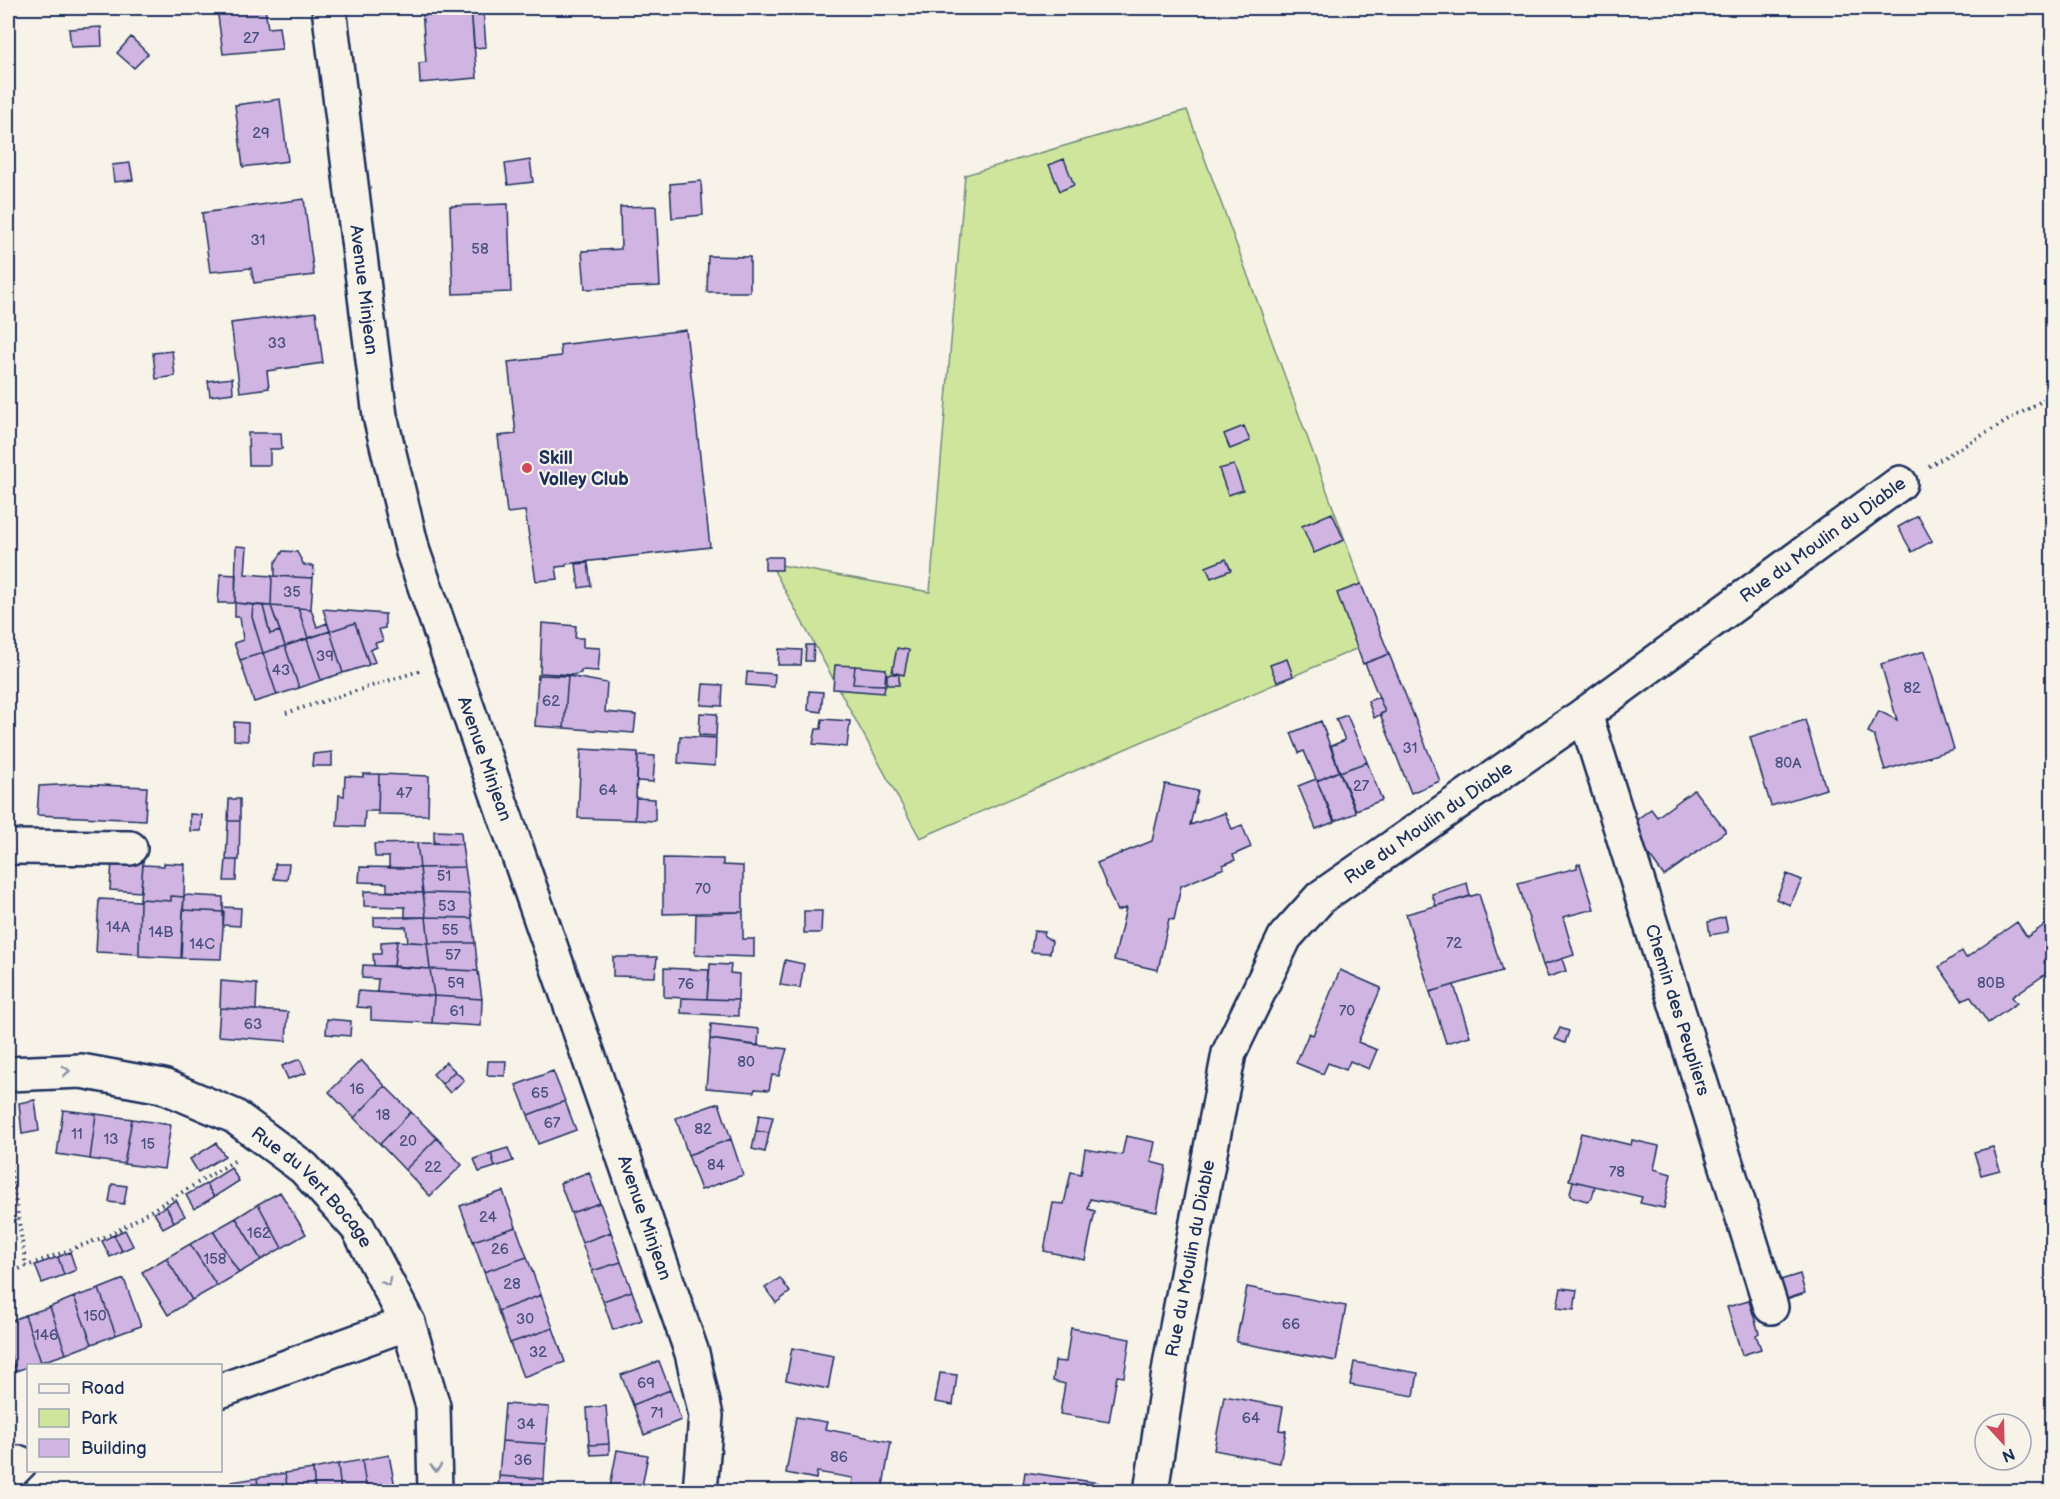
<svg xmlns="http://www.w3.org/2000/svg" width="2060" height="1499" viewBox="0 0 2060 1499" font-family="'Balsamiq Sans',sans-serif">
<rect width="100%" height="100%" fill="#f7f3e8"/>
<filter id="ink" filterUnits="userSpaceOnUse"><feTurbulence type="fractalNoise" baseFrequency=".0167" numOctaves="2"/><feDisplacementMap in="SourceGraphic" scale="12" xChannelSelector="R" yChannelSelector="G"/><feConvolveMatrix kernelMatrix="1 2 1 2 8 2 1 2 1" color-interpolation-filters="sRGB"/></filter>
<g filter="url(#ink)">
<path fill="#cee69c" stroke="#748a7d" stroke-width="1.5" d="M1187 110 1381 638 920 838 770 563 930 592 965 175Z"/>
<path fill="#d0b4e1" stroke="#1b2f5e" stroke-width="1.5" d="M217 8H265L268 28 279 27 282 49 223 54Z
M471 8H483L486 47 474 48Z
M471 8 477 78 420 83 419 63 426 62 422 9Z
M101 27 102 46 71 47 69 29Z
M131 37 148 54 134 68 117 53Z
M280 99 288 161 243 167 235 105Z
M1064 159 1074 185 1060 191 1049 165Z
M530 160 533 182 508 185 505 164Z
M130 163 133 180 114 182 112 165Z
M701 181 703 215 672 218 670 184Z
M304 199 314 275 254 283 251 268 210 272 202 213Z
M508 204 511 292 453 294 450 206Z
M656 206 660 286 585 289 582 251 621 249 620 207Z
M708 256 750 257V292H707Z
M316 312 323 363 267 371 269 388 240 392 231 323Z
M686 330 710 547 566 564V566L556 567 558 579 536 581 525 511 507 513 498 436 516 434 508 362 561 356 560 345Z
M172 351 175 376 156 379 153 353Z
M232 378 233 393 210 396 208 381Z
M1244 426 1250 441 1230 449 1224 434Z
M248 433H281L282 449H270V465H249Z
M1234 465 1243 490 1228 495 1219 469Z
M1332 513 1344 540 1314 553 1302 526Z
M1918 516 1932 541 1912 552 1898 527Z
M236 546 247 547 245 574 272 576 271 606 235 603Z
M283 551 297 552 304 565 314 566 313 578 275 576V563Z
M765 557H782V570H765Z
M1226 559 1231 570 1211 578 1206 567Z
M588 563 591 586 579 588 576 564Z
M220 574 236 575 235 603H218Z
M272 576 313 578 311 609 271 606Z
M1361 584 1389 654 1363 664 1337 593Z
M235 603 253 605 252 617 263 653 240 660 234 643 243 640 240 617H235Z
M253 605 263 606 270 634 280 631 285 646 263 653 252 617Z
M263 606H271L280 631 270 634Z
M271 606 298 608 308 638 285 646Z
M298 608 311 609 317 627 327 623 330 631 308 638Z
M323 609 385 614V628L379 629 383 641 375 643 377 647 370 650 375 662 369 664 355 623 330 631Z
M355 623 369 665 343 673 330 631Z
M542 623 576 626 575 638H583V647L600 648 598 671 581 670V673L573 675 540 673Z
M330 631 343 673 321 680 307 639Z
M307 639 321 680 299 688 285 646Z
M806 645H814L813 661H805Z
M285 646 299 688 277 695 263 653Z
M897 648 909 650 904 675 892 672Z
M779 649 802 650 801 665H778Z
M1925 651 1954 749 1885 770 1874 735 1868 732 1879 711 1897 720 1881 664Z
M263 653 277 695 254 702 240 660Z
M1389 654 1440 781 1411 793 1380 714 1385 712 1365 663Z
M1287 659 1293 676 1277 682 1270 665Z
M835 665 855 666 853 684 885 685 884 693 833 689Z
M855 666 886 669 885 685 853 684Z
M747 672 775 674 774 687 746 685Z
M887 674H899V685H887Z
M538 675 568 676 564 728 535 726Z
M568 676 607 683 605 712 636 715 634 733 564 728Z
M703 684 723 685 722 706 701 705Z
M809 691 823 692 821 712 808 710Z
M1379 697 1385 712 1374 718 1368 701Z
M700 713 717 714 716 736 699 735Z
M1347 715 1367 762 1340 772 1331 746 1345 740 1336 719Z
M822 719 850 721 847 747 813 744 816 729H821Z
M1805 720 1826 789 1771 806 1750 737Z
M1321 721 1339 771 1317 781 1334 822 1316 829 1298 786 1316 779 1304 751 1299 753 1291 733Z
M234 722 248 723V741L234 740Z
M680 736 716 738 715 766 678 763Z
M581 749 638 752 635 820 578 818Z
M332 752V766H312L313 754Z
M638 755 655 756 653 782 637 781Z
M1367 762 1382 800 1356 810 1340 772Z
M1339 771 1356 813 1335 821 1317 781Z
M363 774H379L378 811H365L364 827 337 826 339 795 344 796 345 776 363 777Z
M379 774 429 776 428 815 378 814Z
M77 784 147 787 145 820 37 815 39 786Z
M1165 784 1198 791 1190 825 1225 813 1232 829 1242 825 1251 847 1233 855 1235 860 1223 865 1224 868 1181 886 1174 920 1169 919 1158 970 1114 960 1126 908 1117 911 1097 863 1152 841Z
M11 786 12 819H8V787Z
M1694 790 1726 831 1664 876 1628 826 1651 809 1657 817Z
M636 798 655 799V821L635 820Z
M229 799H240V821H228Z
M190 814 202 815 201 831H190Z
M228 821H240L239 860H226Z
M434 831 461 832 462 844 434 843Z
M417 843 462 844 465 867 420 868Z
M417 843 420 868H389V857H375L374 844Z
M663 858 723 859V865L743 866V912L663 914Z
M226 860H237L236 881H224Z
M112 861 143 862 141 892 110 890Z
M164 863 185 864 184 897 171 896V901L140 899 143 865 164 866Z
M275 864H289L287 880 274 879Z
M1577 864H1580L1594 909 1563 917 1574 955 1543 965 1518 883 1577 868Z
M360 867 420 868 423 893 387 891V883L359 882Z
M465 867 469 894 423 893 420 868Z
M1787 874 1802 880 1790 905 1776 899Z
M1467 883 1470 896 1436 906 1432 894Z
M364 891 423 893 426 917 405 918V907L364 906Z
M423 893 469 894 472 918 426 917Z
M1479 894 1502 971 1430 992 1406 914Z
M184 895 223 897V912L183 910Z
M171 896 184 897 181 958 139 956 140 899 171 901Z
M99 899 140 901 139 954 96 952Z
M223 907 241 908 240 926 223 925Z
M183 910 224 912 221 959 181 958Z
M804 911H822L821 933H804Z
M712 912H743V939H754V957L695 955 696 914H712Z
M374 917H426L429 943 408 942 406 927 374 926Z
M426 917 472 918 475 943H429Z
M1725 917 1728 932 1710 935 1708 922Z
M2052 920V956L2044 962 2050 971 2012 997 2017 1003 1988 1023 1970 996 1962 1000 1939 967 1962 951 1966 958 2017 922 2027 937Z
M1034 931 1045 932 1044 936 1052 941 1050 953 1031 952Z
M397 941 394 966H374L373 954H381V942Z
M397 941 427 943 430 969 394 966Z
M427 943H475L478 971 430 969Z
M613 957H657L655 977 613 976Z
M1562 959 1566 971 1548 977 1543 965Z
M785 960 804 964 800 988 780 985Z
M710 964 731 965 730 973 739 974 738 1000 707 999Z
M363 965 430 969 434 996 377 992 378 979 362 978Z
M664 968 709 970 707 999 664 997Z
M430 969 478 971 482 999 434 996Z
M1340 970 1381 988 1358 1042 1377 1050 1369 1069 1350 1061 1346 1070 1328 1063 1323 1074 1296 1063 1309 1033 1313 1035Z
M221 981 257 984 256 1010 220 1008Z
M1454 985 1470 1036 1446 1043 1430 992Z
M358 991 434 996 432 1023 371 1020V1008L357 1007Z
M434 996 482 999 481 1026 432 1023Z
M682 998 738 1000V1016L681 1013Z
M220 1008 288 1012 286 1041 218 1036Z
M327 1019 351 1021 350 1036 326 1034Z
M711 1024 759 1029 758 1046 710 1039Z
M1560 1028 1569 1031 1565 1043 1555 1039Z
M710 1039 787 1049 779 1076 772 1075 769 1090 755 1089 754 1092 706 1088Z
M300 1059 306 1073 288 1079 282 1066Z
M361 1060 385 1086 354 1118 329 1092Z
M488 1061H506L505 1076 487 1075Z
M446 1062 455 1071 442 1084 433 1074Z
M455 1071 464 1080 450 1093 442 1084Z
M553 1071 565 1101 528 1115 516 1085Z
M385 1086 411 1112 380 1144 354 1118Z
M35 1100 39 1131 22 1134 19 1103Z
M565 1101 576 1130 538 1144 528 1115Z
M719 1103 731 1139 688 1155 676 1118Z
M63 1110 96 1114 90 1159 57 1154Z
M411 1112 437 1138 405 1170 380 1144Z
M96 1114 132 1119 124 1164 90 1159Z
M759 1115 773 1117 769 1133 756 1131Z
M132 1119 171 1125 164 1169 124 1164Z
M756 1131 769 1133 765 1152 752 1149Z
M1581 1133 1631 1145 1632 1140 1659 1146 1654 1169 1671 1174 1664 1208 1640 1203 1642 1197 1569 1180Z
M1126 1136 1155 1142 1151 1162 1166 1166 1157 1212 1090 1199 1088 1209 1095 1211 1085 1260 1044 1251 1053 1203 1064 1204 1071 1172 1081 1174 1085 1149 1122 1155Z
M437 1138 462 1165 430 1196 405 1170Z
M731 1139 743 1175 701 1190 688 1155Z
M216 1143 225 1156 198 1172 190 1159Z
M1993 1147 2000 1170 1981 1175 1974 1152Z
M508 1148 513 1161 495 1167 491 1153Z
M491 1153 495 1167 479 1172 474 1159Z
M231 1168 239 1181 214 1197 206 1184Z
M589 1172 600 1203 571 1213 560 1183Z
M1573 1181 1595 1186 1592 1198 1587 1201 1573 1197 1570 1193Z
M112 1184 127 1186 124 1204 109 1202Z
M206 1184 214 1197 194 1209 186 1195Z
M503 1191 516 1227 473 1241 460 1206Z
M280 1192 306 1234 282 1248 258 1204Z
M176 1200 185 1216 174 1222 166 1206Z
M600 1203 611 1232 582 1243 571 1213Z
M258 1204 282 1248 261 1260 236 1218Z
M166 1206 174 1222 163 1228 154 1213Z
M236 1218 261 1260 239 1273 213 1231Z
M516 1227 527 1257 484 1272 473 1241Z
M125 1230 133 1246 122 1251 114 1235Z
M213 1231 239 1273 217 1286 190 1244Z
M611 1232 621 1262 592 1271 582 1243Z
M114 1235 122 1251 110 1257 102 1241Z
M190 1244 217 1286 192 1300 166 1258Z
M70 1252 76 1270 64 1275 58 1257Z
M58 1257 64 1275 42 1283 35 1265Z
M527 1257 541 1295 498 1311 484 1272Z
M166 1258 192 1300 168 1315 142 1272Z
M621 1262 632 1291 603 1301 592 1271Z
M1800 1274 1805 1293 1780 1301 1774 1282Z
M780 1278 790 1292 776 1303 765 1288Z
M124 1279 141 1326 116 1335 99 1289Z
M1247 1287 1346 1306 1336 1361 1236 1342Z
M1561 1288 1577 1290 1574 1310 1557 1308Z
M99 1289 116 1335 92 1344 74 1297Z
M632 1291 642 1320 613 1330 603 1301Z
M541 1295 553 1328 510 1343 498 1311Z
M74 1297 92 1344 66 1354 50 1307Z
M1749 1301 1759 1333 1756 1335 1761 1349 1742 1355 1727 1307Z
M50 1307 66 1354 41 1362 25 1315Z
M25 1315 41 1362 16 1371 8 1347V1322Z
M553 1328 565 1362 523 1377 510 1343Z
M1071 1328 1130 1339 1124 1377 1117 1376 1109 1422 1060 1414 1065 1384 1053 1381 1055 1361 1066 1362Z
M8 1347 16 1371 8 1375Z
M792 1348 834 1356 828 1389 786 1380Z
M659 1361 670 1390 633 1405 621 1375Z
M1354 1362 1418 1373 1414 1396 1350 1385Z
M940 1373 957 1375 953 1405 935 1402Z
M670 1390 681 1420 644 1435 633 1405Z
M1224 1396 1283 1407 1279 1430 1286 1431 1280 1463 1214 1450Z
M505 1404 549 1407 546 1444 502 1441Z
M606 1406 609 1444 589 1445 587 1408Z
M796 1417 827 1422 825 1429 891 1442 882 1491 852 1485 853 1478 817 1472 816 1479 786 1473Z
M502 1441 546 1444 544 1479 499 1476Z
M609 1444V1454L591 1455 589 1445Z
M617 1450 648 1455 641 1492H609Z
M389 1455 396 1492H367L362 1460Z
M362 1460 367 1492H341L338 1464Z
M338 1464 341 1492H315L313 1469Z
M313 1469 315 1492H288L285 1473Z
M1025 1472 1099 1483 1098 1492H1022Z
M285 1473 288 1492H259L257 1478Z
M499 1476 544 1479 543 1492H498Z
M257 1478 259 1492H233L231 1482Z"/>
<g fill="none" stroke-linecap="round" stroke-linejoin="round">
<defs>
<g id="minor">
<path id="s1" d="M329 8 380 416 413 552 692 1353 706 1416 700 1492"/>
<path id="s2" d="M1585 714 1771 1307"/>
<path d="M8 847 130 848"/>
<path id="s3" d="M8 1074 81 1071 163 1086 234 1116 304 1168 358 1228 408 1323 433 1406 435 1492"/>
<path d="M220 1391 408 1323"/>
<path d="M8 1463H20L8 1475"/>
<path id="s4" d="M1151 1492 1171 1359 1229 1053 1285 937 1321 897 1585 714 1900 483"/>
</g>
</defs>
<use href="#minor" stroke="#1b2f5e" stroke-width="38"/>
<path stroke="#1b2f5e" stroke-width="4" stroke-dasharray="1.5 4.5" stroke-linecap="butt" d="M1929 466 2052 395
M286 713 419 671
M8 1153 26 1266
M8 1273 112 1234 236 1160"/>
<use href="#minor" stroke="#f7f3e8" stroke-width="33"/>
</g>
<defs><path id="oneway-chevron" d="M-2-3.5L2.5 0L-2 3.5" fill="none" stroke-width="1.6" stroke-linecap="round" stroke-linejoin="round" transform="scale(1.5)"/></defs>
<g stroke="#8991a3">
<use href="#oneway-chevron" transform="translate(66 1071) rotate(-2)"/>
<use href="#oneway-chevron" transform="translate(387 1282) rotate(62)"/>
<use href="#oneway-chevron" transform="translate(436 1468) rotate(87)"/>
</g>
</g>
<circle fill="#d1495b" stroke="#f7f3e8" stroke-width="2" cx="527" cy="468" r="6"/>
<g text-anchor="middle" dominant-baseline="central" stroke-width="4.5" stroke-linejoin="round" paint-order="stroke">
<g font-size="15" fill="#48507f">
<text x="251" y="38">27</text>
<text x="261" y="133">29</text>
<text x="258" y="240">31</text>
<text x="480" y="249">58</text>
<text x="277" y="343">33</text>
<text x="292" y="592">35</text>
<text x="325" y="656">39</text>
<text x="281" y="670">43</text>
<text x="1912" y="688">82</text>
<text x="551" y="701">62</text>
<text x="1410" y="748">31</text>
<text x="1788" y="763">80A</text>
<text x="1361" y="786">27</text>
<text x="608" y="790">64</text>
<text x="404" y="793">47</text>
<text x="444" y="876">51</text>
<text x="703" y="889">70</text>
<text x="447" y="906">53</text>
<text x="118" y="927">14A</text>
<text x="450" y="930">55</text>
<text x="161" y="932">14B</text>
<text x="1454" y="943">72</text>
<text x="202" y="944">14C</text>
<text x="453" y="955">57</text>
<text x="456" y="983">59</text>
<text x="1991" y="983">80B</text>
<text x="686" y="984">76</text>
<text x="457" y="1011">61</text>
<text x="1347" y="1011">70</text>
<text x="253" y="1024">63</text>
<text x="746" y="1062">80</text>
<text x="357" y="1089">16</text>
<text x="540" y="1093">65</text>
<text x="383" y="1115">18</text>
<text x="552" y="1123">67</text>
<text x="703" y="1129">82</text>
<text x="77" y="1134">11</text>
<text x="111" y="1139">13</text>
<text x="408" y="1141">20</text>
<text x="148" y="1144">15</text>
<text x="716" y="1165">84</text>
<text x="433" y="1167">22</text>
<text x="1617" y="1172">78</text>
<text x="488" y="1217">24</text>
<text x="259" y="1233">162</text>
<text x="500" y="1249">26</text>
<text x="215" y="1259">158</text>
<text x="512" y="1284">28</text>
<text x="95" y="1316">150</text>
<text x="525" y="1319">30</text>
<text x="1291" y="1324">66</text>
<text x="46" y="1335">146</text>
<text x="538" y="1352">32</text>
<text x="646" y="1383">69</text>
<text x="657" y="1413">71</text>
<text x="1251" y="1418">64</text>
<text x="526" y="1424">34</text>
<text x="839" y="1457">86</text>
<text x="523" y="1460">36</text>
</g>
<g font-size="18" fill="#1b2f5e" stroke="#f7f3e8">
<text stroke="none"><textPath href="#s1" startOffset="284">Avenue Minjean</textPath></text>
<text transform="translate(1823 540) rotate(-36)">Rue du Moulin du Diable</text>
<text stroke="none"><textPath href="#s1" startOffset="770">Avenue Minjean</textPath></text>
<text stroke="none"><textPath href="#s4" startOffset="759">Rue du Moulin du Diable</textPath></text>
<text stroke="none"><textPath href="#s2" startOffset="310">Chemin des Peupliers</textPath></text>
<text stroke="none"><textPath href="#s3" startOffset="340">Rue du Vert Bocage</textPath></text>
<text stroke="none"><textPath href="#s1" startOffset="1256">Avenue Minjean</textPath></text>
<text stroke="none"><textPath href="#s4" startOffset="237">Rue du Moulin du Diable</textPath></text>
</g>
<g font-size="18" font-weight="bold" fill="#1b2f5e" stroke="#f7f3e8" text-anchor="start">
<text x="539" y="458">Skill<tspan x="539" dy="21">Volley Club</tspan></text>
</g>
</g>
<rect width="2060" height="1499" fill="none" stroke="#f7f3e8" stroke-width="30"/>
<rect x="15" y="15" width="2030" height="1469" fill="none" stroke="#1b2f5e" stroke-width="2" filter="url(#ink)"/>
<rect x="27" y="1364" width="195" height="108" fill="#f7f3e8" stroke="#9fa5b1" stroke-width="1.5"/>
<rect x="39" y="1384" width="30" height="9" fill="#f7f3e8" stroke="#9fa5b1" stroke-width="1.5"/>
<text x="81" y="1394" font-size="18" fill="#1b2f5e">Road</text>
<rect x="39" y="1409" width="30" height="18" fill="#cee69c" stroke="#9fa5b1" stroke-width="1.5"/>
<text x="81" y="1424" font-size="18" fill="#1b2f5e">Park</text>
<rect x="39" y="1439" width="30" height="18" fill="#d0b4e1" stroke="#9fa5b1" stroke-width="1.5"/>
<text x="81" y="1454" font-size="18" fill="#1b2f5e">Building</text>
<g transform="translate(2003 1442) rotate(158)"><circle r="28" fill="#f7f3e8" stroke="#9fa5b1" stroke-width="1.5"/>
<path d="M0-4.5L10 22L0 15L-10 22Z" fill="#d1495b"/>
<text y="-9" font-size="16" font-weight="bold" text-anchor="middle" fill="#1b2f5e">N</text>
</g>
</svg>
